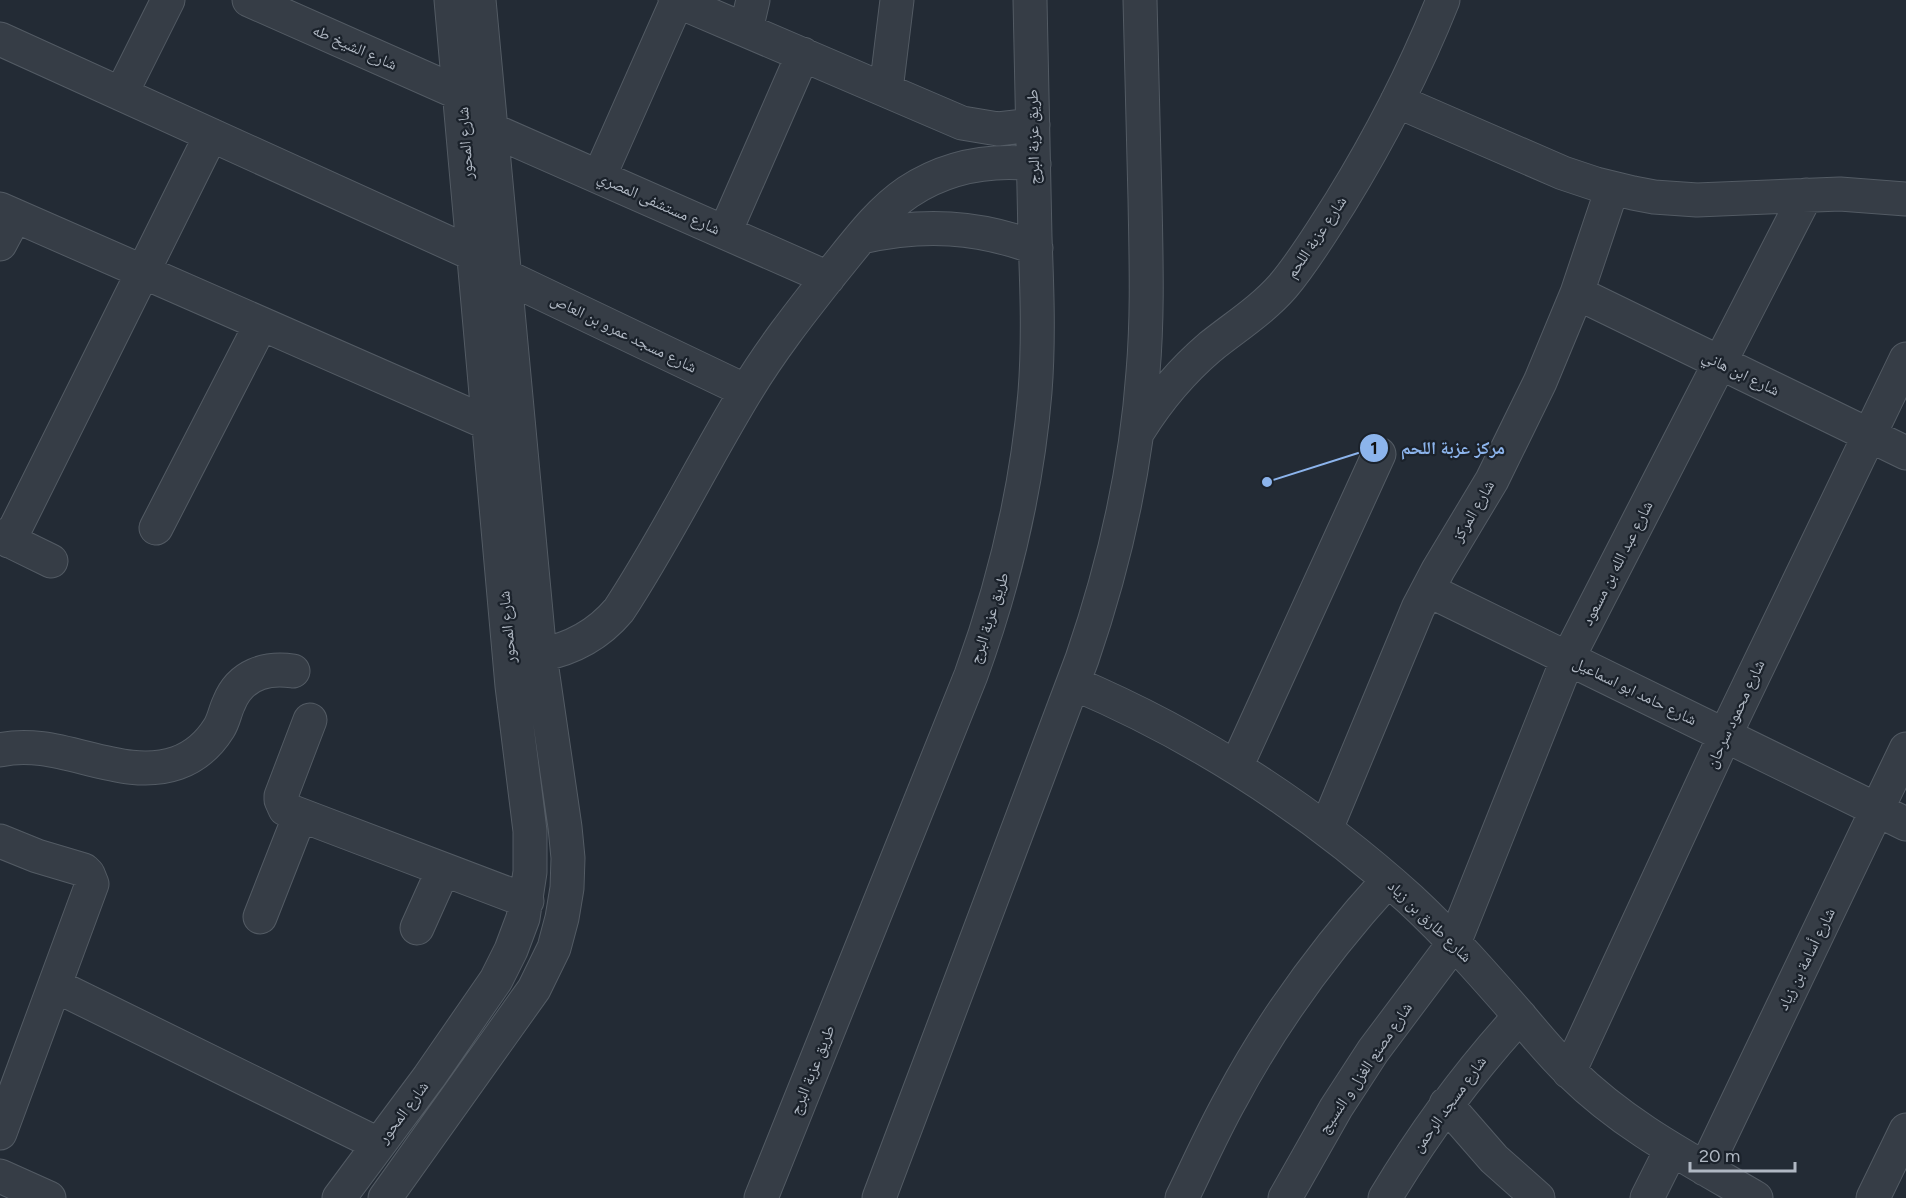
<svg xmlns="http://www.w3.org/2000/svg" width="1906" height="1198" viewBox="0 0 1906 1198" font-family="Figtree,'Noto Naskh Arabic',sans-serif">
<rect width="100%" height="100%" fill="#232b35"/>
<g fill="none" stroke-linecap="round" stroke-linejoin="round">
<defs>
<path id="minor" d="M249 0 461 94
M675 0 962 123 998 129 1033 125
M746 30 753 0
M0 39 473 254
M886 90 897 0
M121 94 168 0
M1397 101 1563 173 1596 184 1633 193 1654 197 1697 200 1840 194 1906 199
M490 129 828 278
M599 177 677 1
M0 209 490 424
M725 232 803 54
M862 237C923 223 978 226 1036 248
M0 244 15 216
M503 275 746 391
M1577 293 1906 453
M1139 430C1159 398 1182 371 1210 347 1235 327 1262 310 1283 286 1305 260 1322 231 1340 203 1380 138 1415 70 1443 0
M156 528 261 324
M0 536 51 561
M9 541 211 135
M1428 590 1906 824
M540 655C572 649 598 635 619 610 665 540 702 464 745 393 770 351 800 313 830 275 854 246 877 213 908 192 946 167 989 159 1034 164
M1073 683C1198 736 1310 809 1410 899 1449 935 1484 975 1519 1015 1535 1034 1551 1054 1570 1072 1626 1127 1689 1159 1756 1198
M310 720 281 796V800L285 809 527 901
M0 750C58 736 120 783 177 763 194 757 209 744 219 728 224 720 225 711 229 703 240 675 266 667 293 671
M1236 767 1379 454
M1326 829 1418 608 1438 570 1492 480 1540 382 1577 293 1612 189
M0 841 37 856 84 870 88 874 92 884 0 1133
M260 917 300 815
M417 928 443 870
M56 986 378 1144
M1569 1072 1725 735 1906 359
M1446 1104 1494 1159 1538 1198
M1705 1169 1906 749
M0 1176 49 1198
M339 1198 429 1077 496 980 511 950 523 918 530 872V831L512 686 451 0
M385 1198 534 989 554 948 562 918 567 888 568 858 565 827 540 655 479 0
M761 1198 971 675C1004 584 1027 489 1035 392 1039 340 1037 289 1035 237 1034 158 1032 79 1030 0
M879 1198 1082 659C1114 566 1136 470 1143 372 1148 314 1146 257 1145 199 1143 133 1142 66 1140 0
M1182 1198C1198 1165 1213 1131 1231 1099 1273 1020 1327 947 1388 880
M1285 1198 1336 1108 1373 1051 1454 943 1568 658 1806 195
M1385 1198C1425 1131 1468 1073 1520 1016
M1647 1198 1671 1150
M1873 1198 1906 1130"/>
</defs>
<use href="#minor" stroke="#535b64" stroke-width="35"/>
<use href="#minor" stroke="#363d46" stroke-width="33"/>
</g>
<g text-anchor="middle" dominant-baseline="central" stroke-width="4.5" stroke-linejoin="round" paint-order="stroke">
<g font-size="16" fill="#b0b8c3" stroke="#1b222b">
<text transform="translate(355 47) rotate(24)">شارع الشيخ طه</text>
<text transform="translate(1033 137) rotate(-91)">طريق عزبة البرج</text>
<text transform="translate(465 143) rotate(-94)">شارع المحور</text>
<text transform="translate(659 203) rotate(24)">شارع مستشفى المصري</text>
<text transform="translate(1316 237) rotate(-56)">شارع عزبة اللحم</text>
<text transform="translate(624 333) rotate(26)">شارع مسجد عمرو بن العاص</text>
<text transform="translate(1741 373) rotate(26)">شارع ابن هاني</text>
<text transform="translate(1473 511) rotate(-60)">شارع المركز</text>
<text transform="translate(1617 563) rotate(-63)">شارع عبد الله بن مسعود</text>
<text transform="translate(989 618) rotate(-72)">طريق عزبة البرج</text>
<text transform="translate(507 627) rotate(-95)">شارع المحور</text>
<text transform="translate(1635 691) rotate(26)">شارع حامد ابو اسماعيل</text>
<text transform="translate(1735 714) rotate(-65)">شارع محمود سرحان</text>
<text transform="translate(1430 921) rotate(44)">شارع طارق بن زياد</text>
<text transform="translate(1806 959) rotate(-64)">شارع أسامة بن زياد</text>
<text transform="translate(1365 1068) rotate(-56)">شارع مصنع الغزل و النسيج</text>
<text transform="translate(812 1070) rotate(-68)">طريق عزبة البرج</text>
<text transform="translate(1449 1104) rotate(-54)">شارع مسجد الرحمن</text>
<text transform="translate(403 1112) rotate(-53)">شارع المحور</text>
</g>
</g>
<path fill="none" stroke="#8cb4ec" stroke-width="2" d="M1267 482L1374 448"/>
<g fill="#8cb4ec" stroke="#1b222b" stroke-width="2">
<circle cx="1267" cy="482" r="6"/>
<circle cx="1374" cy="448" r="15"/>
</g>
<g font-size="18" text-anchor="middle" font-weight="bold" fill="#111">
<text x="1374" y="454">1</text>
</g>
<g font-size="18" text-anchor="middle" font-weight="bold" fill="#8cb4ec" stroke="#1b222b" stroke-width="4.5" stroke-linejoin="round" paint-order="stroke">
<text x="1453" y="454">مركز عزبة اللحم</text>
</g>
<path d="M1690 1162v9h105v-9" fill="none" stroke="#b0b8c3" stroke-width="3"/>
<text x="1699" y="1162" font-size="18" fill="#b0b8c3" stroke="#1b222b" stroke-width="4.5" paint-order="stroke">20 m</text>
</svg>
